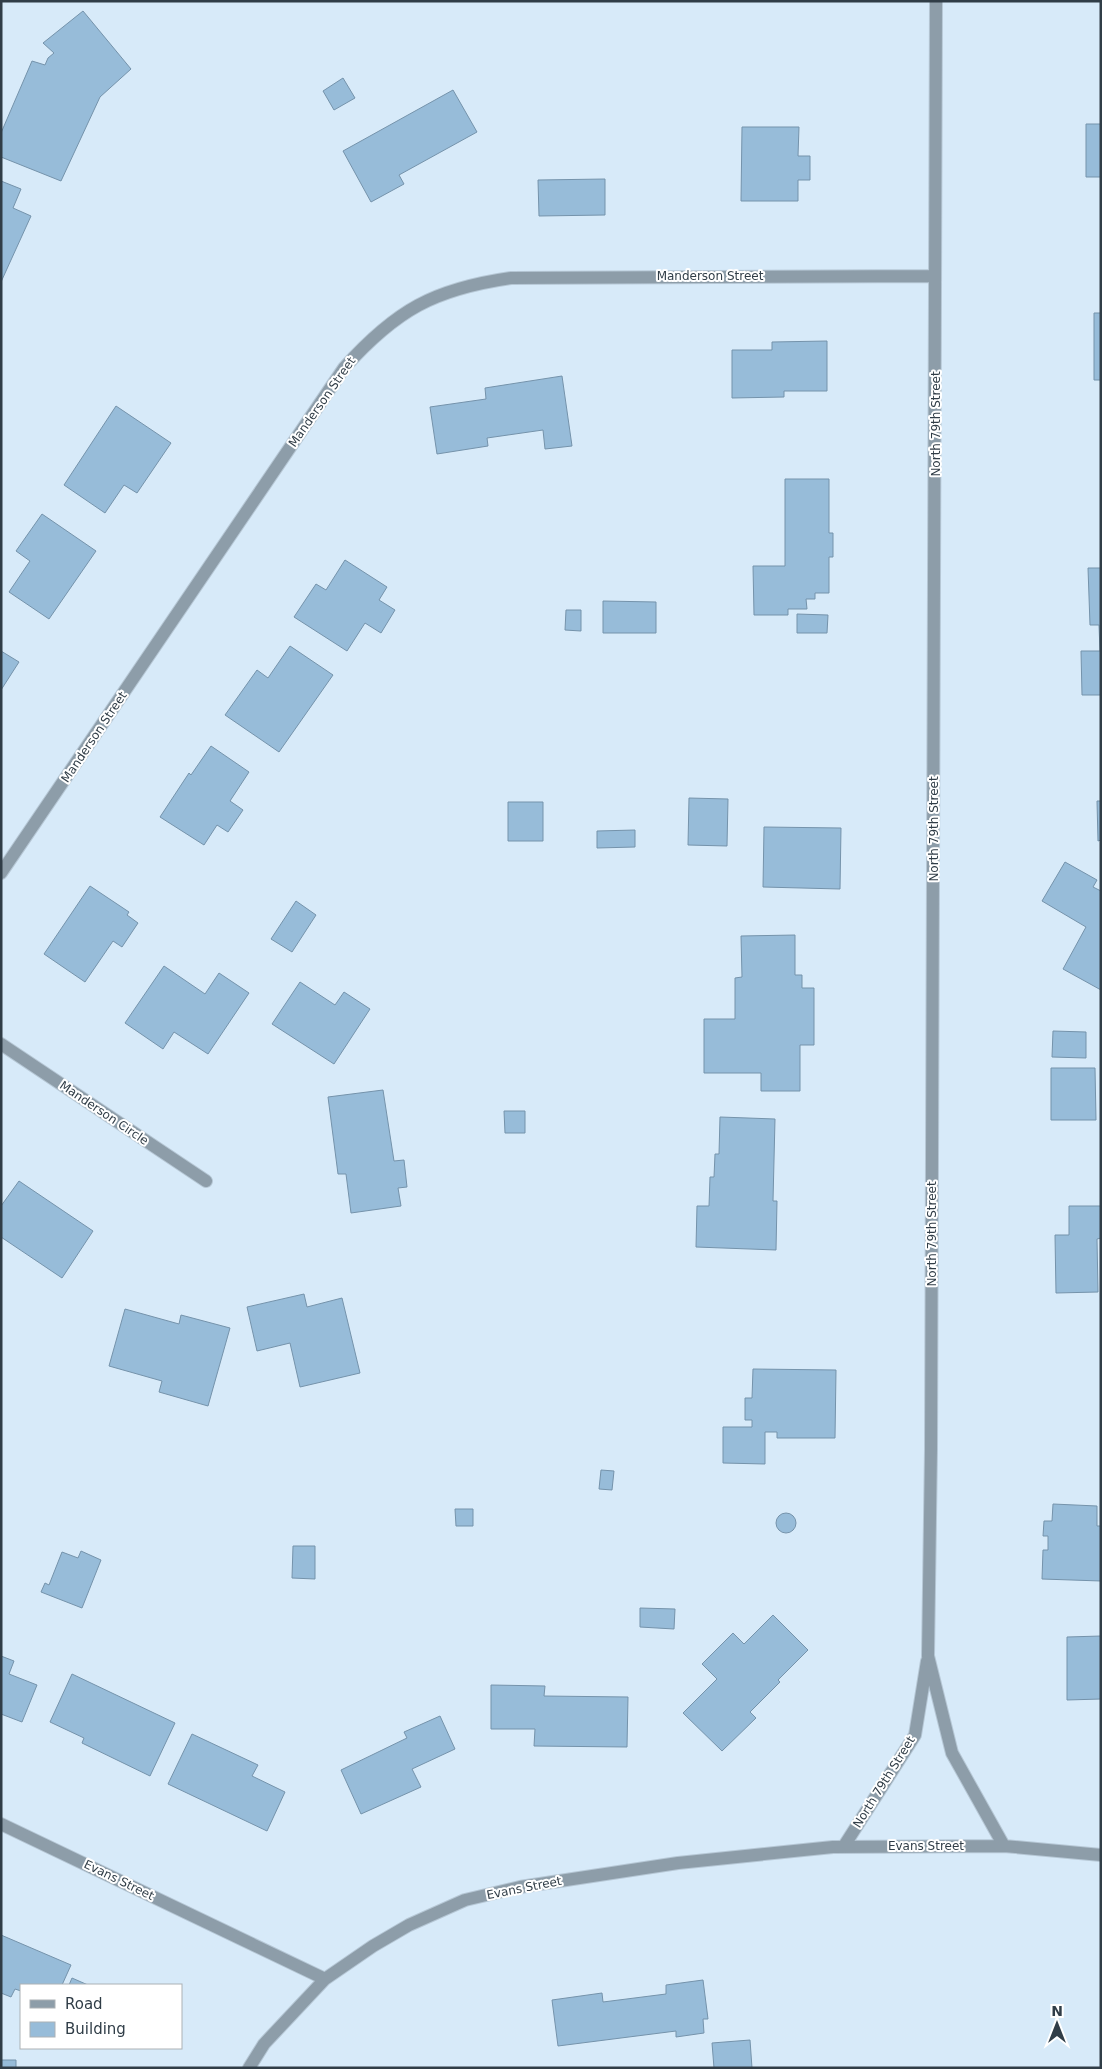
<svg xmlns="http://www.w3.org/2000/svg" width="1102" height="2069" viewBox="0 0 1102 2069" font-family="'DejaVu Sans',sans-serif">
<rect width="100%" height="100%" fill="#d7eaf9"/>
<path fill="#97bcd9" stroke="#7593ab" d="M83 11 131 69 100 97 61 181 1 157V133L32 61 45 65 48 58 54 53 43 43Z
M343 78 355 98 334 110 323 91Z
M453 90 477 132 399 175 404 184 371 202 343 151Z
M1086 124H1101V177H1086Z
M742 127H799L798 156H810V180H798V201H741Z
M605 179V215L539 216 538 180Z
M1 181 21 189 13 208 31 216 1 282Z
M1094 313H1101V380H1094Z
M827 341V391H784V397L732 398V350H772V342Z
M562 376 572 446 545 449 543 430 487 438 488 446 437 454 430 407 486 399 485 388Z
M116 406 171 443 137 493 124 485 105 513 64 485Z
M785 479H829V533H833V557H829V593H815V599H806L807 609H788V615H754L753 566H785Z
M42 514 96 551 49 619 9 592 30 561 16 551Z
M345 560 387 587 379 600 395 610 381 633 365 623 347 651 294 617 316 584 326 590Z
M1088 568H1101V695H1082L1081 651H1100L1099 625H1090Z
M603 601 656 602V633H603Z
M566 610H581V631L565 630Z
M797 614 828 615 827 633H797Z
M290 646 333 675 279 752 225 715 257 670 268 678Z
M1 651 19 662 1 690Z
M211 746 249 772 230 801 243 810 228 832 217 825 204 845 160 817 189 773 191 775Z
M689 798 728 799 727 846 688 845Z
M1097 801H1101V840L1098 841Z
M508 802H543V841H508Z
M764 827 841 828 840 889 763 887Z
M635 830V847L597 848V831Z
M1065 862 1097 880 1093 887 1101 891V990L1063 969 1086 927 1042 901Z
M90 886 129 912 127 915 138 923 122 947 113 941 85 982 44 954Z
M296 901 316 915 292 952 271 939Z
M795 935V975H802V988H814V1045H800V1091H761V1073H704V1019H735V978L742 977 741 936Z
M164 966 205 994 219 973 249 993 208 1054 174 1032 163 1049 125 1023Z
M300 982 335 1005 344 992 370 1009 334 1064 272 1024Z
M1053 1031 1086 1032V1058L1052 1057Z
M1051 1068H1095L1096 1120H1051Z
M383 1090 394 1161 404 1160 407 1187 398 1188 401 1206 351 1213 346 1174H338L328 1097Z
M504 1111H525V1133H505Z
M720 1117 775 1119 773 1201H777L776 1250 696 1247 697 1206H709L710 1177H714L715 1154H719Z
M19 1181 93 1231 62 1278 1 1237V1206Z
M1069 1206H1101V1238L1097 1239 1098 1292 1056 1293 1055 1235H1069Z
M304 1294 307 1307 342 1298 360 1373 300 1387 290 1343 257 1351 247 1307Z
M125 1309 179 1324 181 1315 230 1328 208 1406 159 1392 162 1381 109 1366Z
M753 1369 836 1370 835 1438H777V1432H765V1464L723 1463V1427H752V1420H745V1398H752Z
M601 1470 614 1471 612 1490 599 1489Z
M1053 1504 1097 1506V1526H1101V1581L1042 1579 1043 1550H1048V1536H1043L1044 1521H1052Z
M455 1509H473V1526H456Z
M776 1523a10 10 0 1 1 20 0a10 10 0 1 1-20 0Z
M293 1546H315V1579L292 1578Z
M81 1551 101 1560 82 1608 41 1592 45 1583 49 1585 62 1552 78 1558Z
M640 1608 675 1609 674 1629 640 1627Z
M773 1615 808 1650 778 1680 780 1682 750 1712 756 1718 722 1751 683 1713 717 1679 702 1664 733 1633 744 1644Z
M1101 1636V1699L1067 1700V1637Z
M1 1656 14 1661 9 1674 37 1685 22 1722 1 1714Z
M72 1674 175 1723 150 1776 82 1743 84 1738 50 1722Z
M491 1685 545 1686 544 1696 628 1697 627 1747 534 1746 535 1729H491Z
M440 1716 455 1749 412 1769 421 1787 361 1814 341 1770 407 1738 404 1732Z
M192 1734 258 1765 252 1776 285 1792 267 1831 168 1784Z
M1 1935 71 1965 62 1985H21V1991L15 1989 11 1997 1 1993Z
M72 1978 88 1985H69Z
M703 1980 708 2019H703L704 2033 676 2037V2031L558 2046 552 2000 602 1993 603 2002 666 1994V1985Z
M750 2040 752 2068H714L712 2043Z
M1 2060H16V2068H1Z"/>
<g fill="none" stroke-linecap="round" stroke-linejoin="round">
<defs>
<path id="minor" d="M936 1 931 1449 928 1656 952 1753 1004 1846
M1 873 344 368C396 310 434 289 511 278L935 276
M1 1044 206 1181
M1 1824 325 1979 373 1946 409 1925 465 1900 520 1887 678 1863 833 1847 1004 1846 1101 1855
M844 1846 915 1735 927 1661
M249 2068 264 2044 325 1979"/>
</defs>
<use href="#minor" stroke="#b6c7d5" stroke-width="14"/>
<use href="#minor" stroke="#8d9da9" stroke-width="12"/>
</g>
<g text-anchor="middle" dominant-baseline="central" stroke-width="4" stroke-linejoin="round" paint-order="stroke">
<g font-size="12" fill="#303d47" stroke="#fff">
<text x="710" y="276">Manderson Street</text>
<text transform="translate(322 402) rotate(-55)">Manderson Street</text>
<text transform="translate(936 424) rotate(-90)">North 79th Street</text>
<text transform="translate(94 737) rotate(-56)">Manderson Street</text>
<text transform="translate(934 829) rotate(-90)">North 79th Street</text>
<text transform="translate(104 1113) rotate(34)">Manderson Circle</text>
<text transform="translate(932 1234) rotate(-90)">North 79th Street</text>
<text transform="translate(884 1782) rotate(-58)">North 79th Street</text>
<text x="926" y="1846">Evans Street</text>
<text transform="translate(119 1880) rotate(26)">Evans Street</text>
<text transform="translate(524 1888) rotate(-11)">Evans Street</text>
</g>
</g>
<rect width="1102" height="2069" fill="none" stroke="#303d47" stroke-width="5"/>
<rect x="20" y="1984" width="162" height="65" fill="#ffffff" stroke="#acb1b5"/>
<rect x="30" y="2000" width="25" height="8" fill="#8d9da9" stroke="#acb1b5"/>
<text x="65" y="2009" font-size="15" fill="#303d47">Road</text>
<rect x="30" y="2022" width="25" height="15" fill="#97bcd9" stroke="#acb1b5"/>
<text x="65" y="2034" font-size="15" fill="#303d47">Building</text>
<g transform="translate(1057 2024)" stroke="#ffffff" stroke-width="4" paint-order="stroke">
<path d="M0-4L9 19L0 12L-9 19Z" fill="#303d47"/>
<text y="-8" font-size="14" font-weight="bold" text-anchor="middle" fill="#303d47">N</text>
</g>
</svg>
